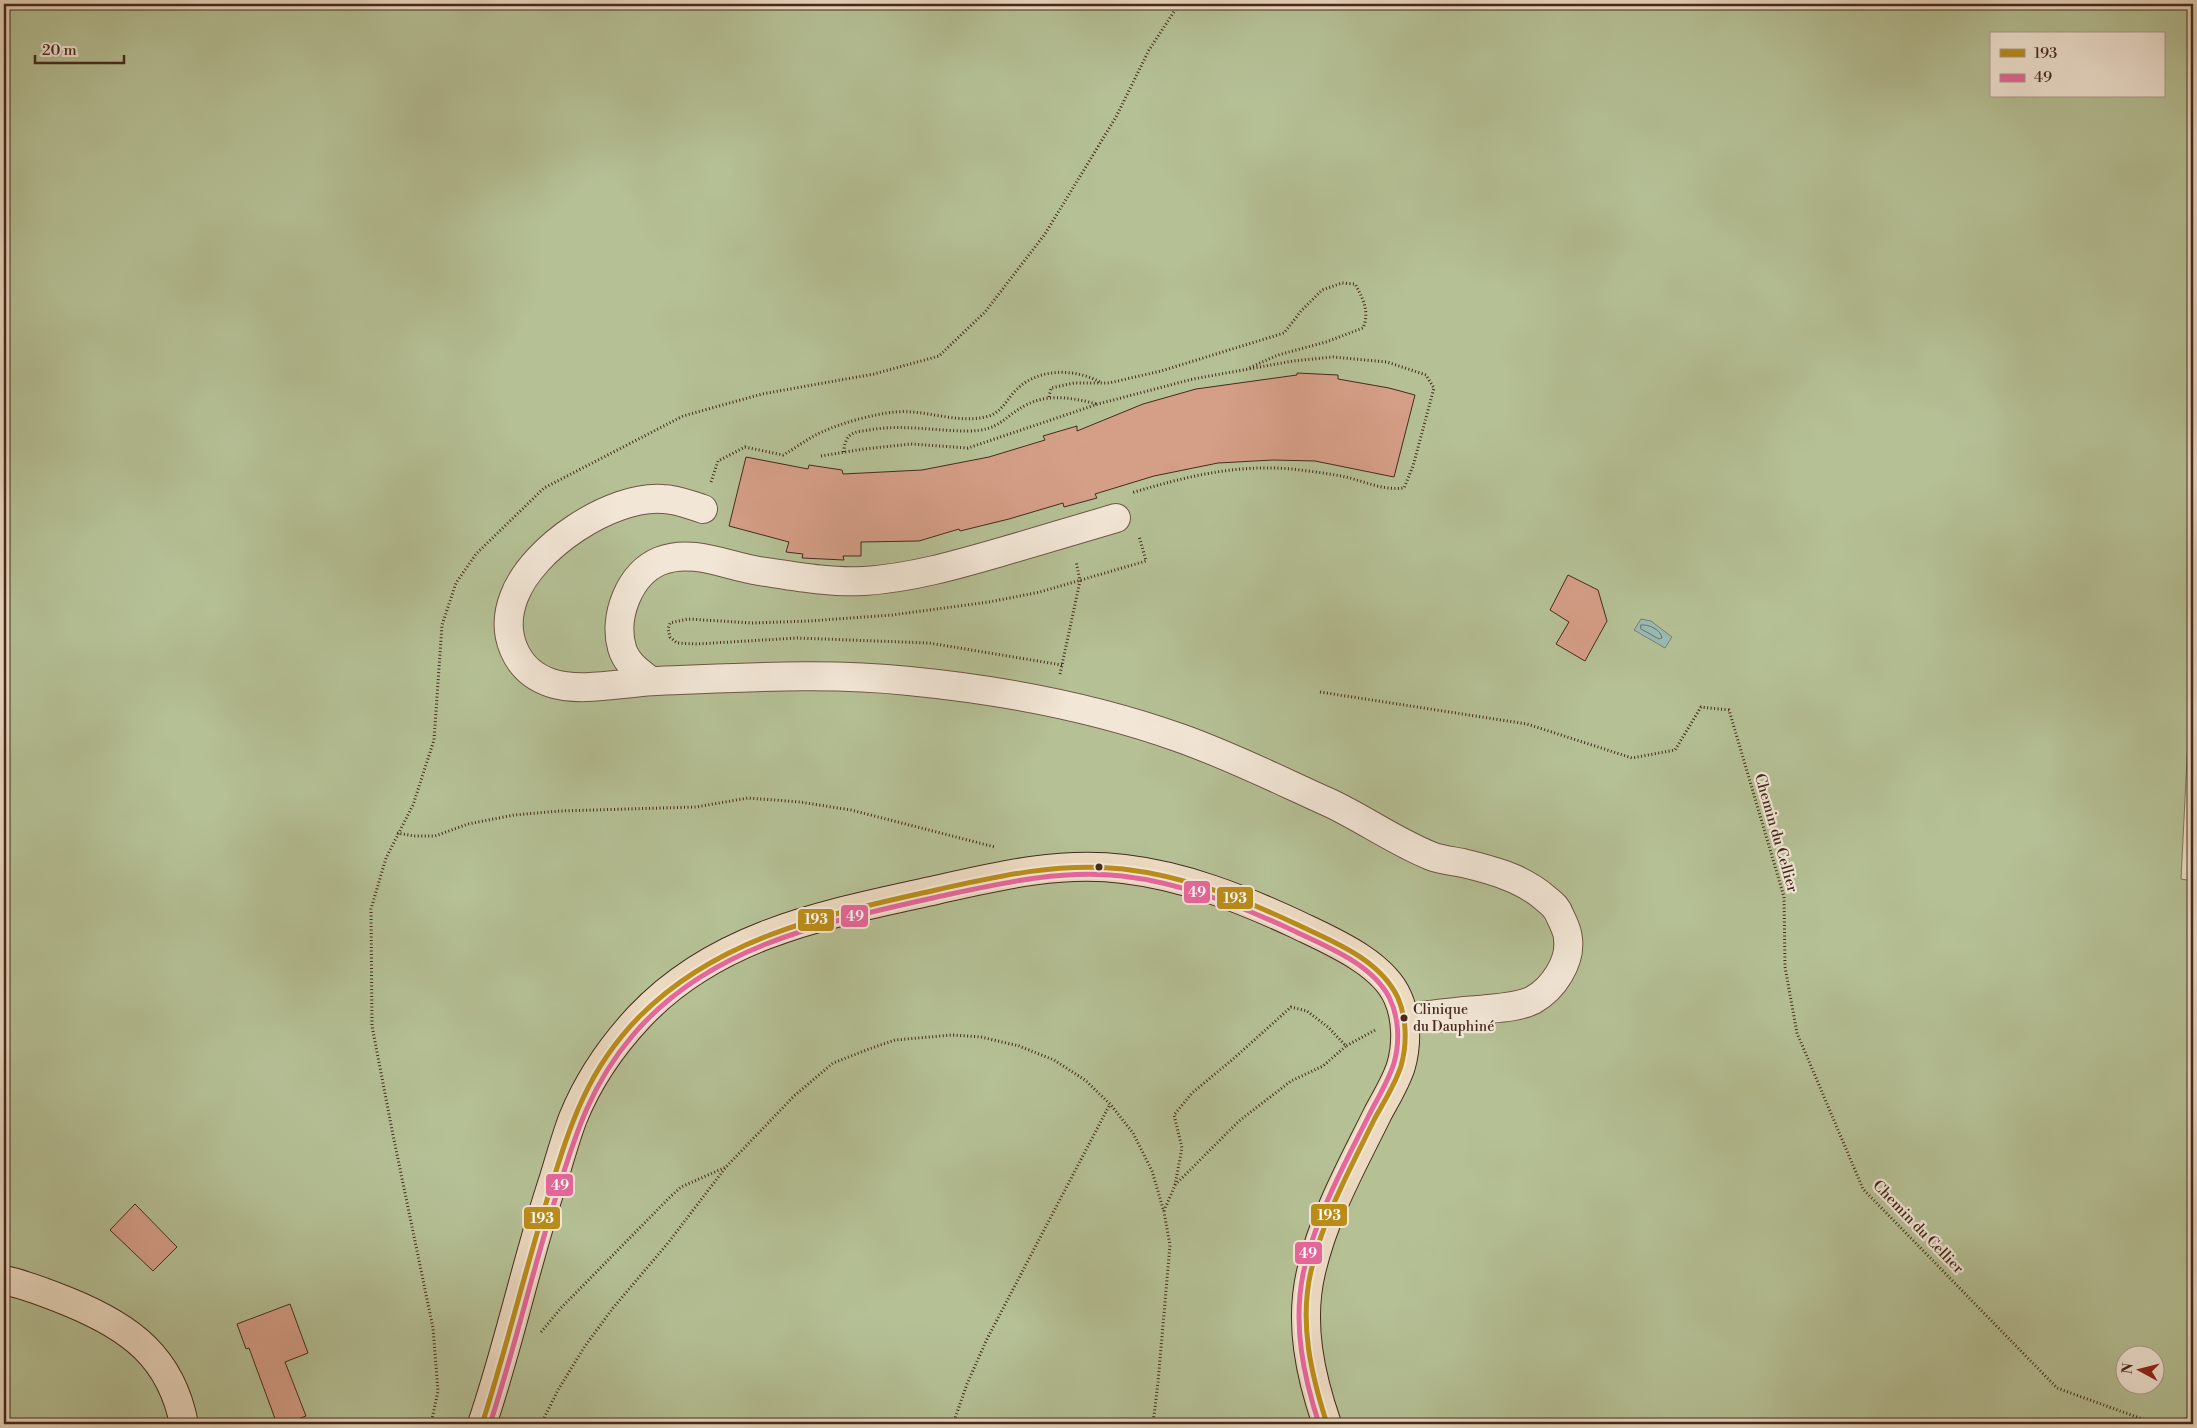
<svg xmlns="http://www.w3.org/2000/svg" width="2197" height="1428" viewBox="0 0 2197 1428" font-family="'Libre Bodoni',serif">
<rect width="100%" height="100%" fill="#ebd9c0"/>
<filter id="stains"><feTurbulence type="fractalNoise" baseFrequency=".004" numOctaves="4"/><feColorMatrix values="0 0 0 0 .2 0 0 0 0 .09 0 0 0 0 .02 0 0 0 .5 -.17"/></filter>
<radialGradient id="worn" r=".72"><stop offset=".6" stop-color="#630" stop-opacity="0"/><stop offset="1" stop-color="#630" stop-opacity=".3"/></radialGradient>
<path fill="#b5c095" stroke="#7d7559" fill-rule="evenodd" d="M4 4H2193V638L2181 879 2193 881V1424H4ZM1991 34H2163V96H1991ZM2124 1356H2154V1386H2124Z"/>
<path fill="#98bab4" stroke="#778078" d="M1641 619 1651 621 1672 637 1665 648 1634 630Z"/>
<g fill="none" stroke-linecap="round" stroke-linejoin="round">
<path stroke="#6e7268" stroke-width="1" d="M1641 625C1649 624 1661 630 1662 638L1659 639 1641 629Z"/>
</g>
<path fill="#d59e87" stroke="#452a1d" d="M1297 373 1338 375V379L1389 388 1415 395 1394 477 1315 461 1273 460 1218 463 1154 476 1095 494 1097 498 1064 507 1063 503 1009 519 960 531 959 529 919 541 861 542V556H843L844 560 802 558 803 554 786 552 789 542 729 526 746 457 808 469 809 465 842 470 843 474 922 470 989 457 1045 440 1043 436 1077 426V431L1143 404 1196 389 1297 375Z
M1568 575 1598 590 1607 621 1585 661 1556 644 1569 622 1550 610Z
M135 1204 177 1247 153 1271 110 1230Z
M290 1304 308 1353 285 1362 306 1416 285 1424H277L249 1348 246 1349 237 1324Z"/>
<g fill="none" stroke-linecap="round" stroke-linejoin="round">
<defs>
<path id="minor" d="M703 509C690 505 676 499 663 499 611 495 532 548 514 597 500 633 515 671 551 683 581 693 625 682 657 681 741 678 826 672 909 681 1002 690 1093 707 1180 738 1231 756 1281 781 1330 803 1364 819 1396 842 1431 856 1441 860 1453 861 1463 863 1492 870 1522 878 1545 898 1552 904 1557 907 1560 916 1563 922 1568 932 1568 939 1571 962 1553 989 1533 1000 1517 1008 1495 1008 1477 1010 1453 1012 1429 1015 1404 1018
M651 681C639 672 626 663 622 648 613 617 629 574 660 561 692 548 727 566 759 571 793 576 830 583 864 581 911 578 956 565 1001 552 1039 541 1078 529 1116 518"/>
<path id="major" d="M4 1280C27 1285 47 1293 69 1302 130 1327 171 1357 184 1424
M482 1424C509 1345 526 1263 552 1184 559 1162 565 1139 573 1118 588 1081 612 1046 639 1017 718 933 828 914 936 890 998 876 1059 861 1124 869 1184 876 1240 898 1296 924 1329 940 1383 962 1398 998 1407 1019 1407 1045 1401 1066 1396 1082 1386 1098 1378 1113 1353 1164 1324 1215 1311 1272 1299 1323 1310 1375 1327 1424"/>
</defs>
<use href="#minor" stroke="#6e5646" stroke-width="30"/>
<use href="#major" stroke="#452a1d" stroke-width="30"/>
<path stroke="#452a1d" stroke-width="3" stroke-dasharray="1 2.5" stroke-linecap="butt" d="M1049 397 1051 388 1074 383H1109L1161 371 1284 333 1301 311 1322 290 1342 283 1355 284C1363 298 1370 312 1363 328L1326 342 1278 355 1249 368
M844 452C844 445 846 436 854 433 858 431 864 431 869 430 902 424 935 431 968 431 1000 431 1003 417 1026 405 1049 393 1073 398 1097 404
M821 456 864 449 911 444 968 448 1098 404 1193 379 1293 361 1333 357 1387 362 1426 375 1434 388 1413 466 1404 488C1382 491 1362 480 1341 476 1325 473 1308 471 1292 469 1234 464 1185 477 1131 493
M711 482 718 461 745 447 783 455C796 448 808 438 822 432 841 423 874 414 895 412 926 409 958 425 989 416 1002 412 1007 399 1016 390 1038 368 1074 368 1100 382
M1062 665 929 643 797 638 697 644 677 643 670 637 668 629 670 623 688 619 752 623 810 621 892 615 989 602 1040 592 1146 561 1139 536
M1060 674 1080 581 1076 561
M1320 692 1527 724 1632 758 1675 750 1701 707 1729 710 1784 897 1785 967 1797 1033 1863 1189 2057 1388 2156 1424
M397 833 414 836H435L468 824 514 815 560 811 696 807 748 798 800 802 851 810 995 847
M1175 1185 1239 1121 1291 1081 1323 1066 1346 1046
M1164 1211 1175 1185 1182 1148 1174 1115 1192 1093 1232 1060 1291 1007 1307 1011 1328 1027 1346 1046 1377 1029
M541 1332 561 1308 668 1199 681 1187 726 1167
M431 1424 438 1391 433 1328 393 1135 372 1026 371 909 386 858 413 805 434 740 442 625 456 583 476 554 544 488 683 416 762 394 874 374 939 356 985 312 1045 234 1116 117 1149 50 1179 4
M541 1424 558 1390 585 1346 613 1308 668 1243 726 1167 794 1096 833 1063 869 1049 895 1040 952 1035 981 1037 1019 1046 1054 1060 1085 1080 1110 1104 1133 1133 1152 1171 1164 1212 1170 1245 1158 1382 1153 1424
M953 1424 967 1384 987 1339 1110 1104"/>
<use href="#minor" stroke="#f2e6d6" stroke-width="28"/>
<use href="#major" stroke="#ebd9c0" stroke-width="28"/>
<defs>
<path id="bus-1" d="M482 1424C506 1350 524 1274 547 1200 569 1129 585 1072 639 1017 719 936 829 914 936 890 998 876 1060 862 1123 869 1184 876 1241 898 1296 924 1332 941 1380 959 1398 998 1407 1019 1407 1045 1401 1066 1395 1085 1383 1103 1374 1120 1350 1169 1323 1218 1311 1271 1299 1323 1311 1374 1327 1424"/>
<path id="bus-2" d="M490 1424C514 1351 531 1276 554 1203 574 1139 588 1088 633 1035 709 945 827 922 937 897 998 884 1059 869 1122 876 1182 883 1238 905 1292 930 1325 946 1371 963 1389 997 1399 1017 1400 1042 1394 1063 1388 1082 1377 1099 1368 1117 1343 1167 1315 1218 1303 1274 1293 1325 1303 1375 1319 1424"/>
</defs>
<use href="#bus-1" stroke="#f2e6d6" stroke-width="9"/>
<use href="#bus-2" stroke="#f2e6d6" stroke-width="9"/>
<use href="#bus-1" stroke="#ba8d1a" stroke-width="5"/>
<use href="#bus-2" stroke="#e7679c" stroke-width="5"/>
</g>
<g fill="#452a1d" stroke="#f2e6d6" stroke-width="2">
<circle cx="1099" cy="867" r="4.5"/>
<circle cx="1404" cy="1018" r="4.5"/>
</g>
<g text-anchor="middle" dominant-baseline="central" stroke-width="4.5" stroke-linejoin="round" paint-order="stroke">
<g font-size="14" fill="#452a1d" stroke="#f2e6d6" text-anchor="start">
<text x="1413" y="1010">Clinique<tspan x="1413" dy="17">du Dauphiné</tspan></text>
</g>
<g font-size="15" fill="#452a1d" stroke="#f2e6d6">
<text transform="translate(1776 833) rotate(74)">Chemin du Cellier</text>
<text transform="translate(1918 1227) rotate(46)">Chemin du Cellier</text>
</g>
</g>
<g stroke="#f2e6d6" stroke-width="2">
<rect x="1183" y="880" width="28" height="24" rx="5" fill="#e7679c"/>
<rect x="1216" y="886" width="38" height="24" rx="5" fill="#ba8d1a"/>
<rect x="840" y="904" width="29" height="24" rx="5" fill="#e7679c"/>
<rect x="797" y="908" width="38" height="24" rx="5" fill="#ba8d1a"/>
<rect x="545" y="1173" width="29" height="24" rx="5" fill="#e7679c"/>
<rect x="1310" y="1203" width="38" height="24" rx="5" fill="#ba8d1a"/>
<rect x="523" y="1206" width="38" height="24" rx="5" fill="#ba8d1a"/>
<rect x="1294" y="1241" width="29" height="24" rx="5" fill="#e7679c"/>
</g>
<g font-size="14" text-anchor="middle" font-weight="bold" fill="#fff">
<text x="1197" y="897">49</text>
<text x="1235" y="903">193</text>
<text x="855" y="921">49</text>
<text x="816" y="924">193</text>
<text x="560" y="1190">49</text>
<text x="1329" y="1220">193</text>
<text x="542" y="1223">193</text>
<text x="1308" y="1258">49</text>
</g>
<rect width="2197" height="1428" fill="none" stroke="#ebd9c0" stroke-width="20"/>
<rect x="5" y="5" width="2187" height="1418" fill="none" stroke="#452a1d" stroke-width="2.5"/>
<rect x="10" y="10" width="2177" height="1408" fill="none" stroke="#452a1d"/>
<rect x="1990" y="32" width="175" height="65" fill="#f2e6d6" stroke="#ad9b8c"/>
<rect x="2000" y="49" width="25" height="8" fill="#ba8d1a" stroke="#ad9b8c"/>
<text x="2034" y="58" font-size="15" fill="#452a1d">193</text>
<rect x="2000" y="74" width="25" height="8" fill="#e7679c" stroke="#ad9b8c"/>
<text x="2034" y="82" font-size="15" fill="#452a1d">49</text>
<g transform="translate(2140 1370) rotate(277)"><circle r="24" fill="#f2e6d6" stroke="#ad9b8c"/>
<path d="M0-4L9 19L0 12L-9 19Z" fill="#8f2418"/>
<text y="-8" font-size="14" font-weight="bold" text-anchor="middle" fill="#452a1d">N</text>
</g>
<path d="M35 55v8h89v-8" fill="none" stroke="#452a1d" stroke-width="2.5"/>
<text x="42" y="55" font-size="15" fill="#452a1d" stroke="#f2e6d6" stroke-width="4" paint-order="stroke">20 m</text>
<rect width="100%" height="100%" filter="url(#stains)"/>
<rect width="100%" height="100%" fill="url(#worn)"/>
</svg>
